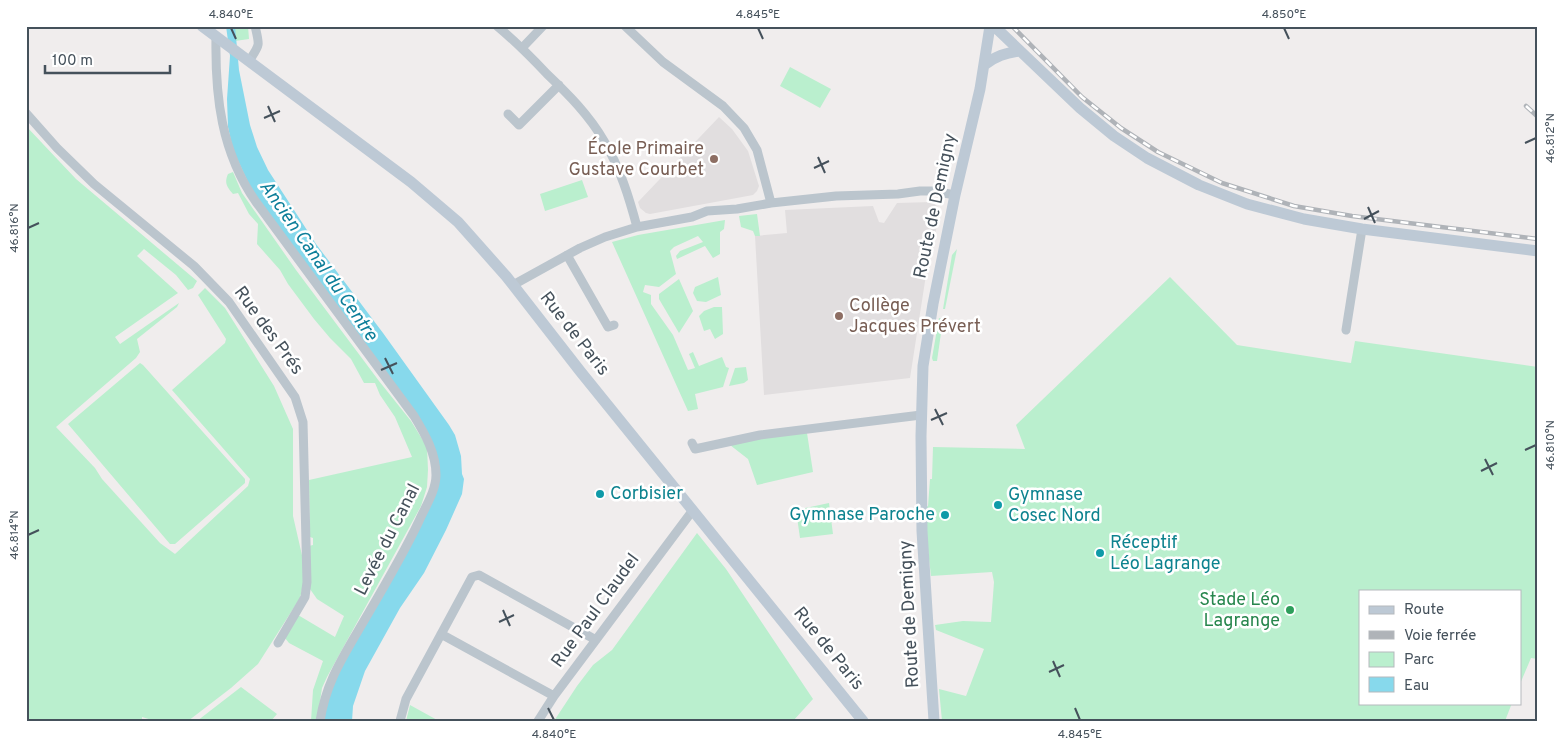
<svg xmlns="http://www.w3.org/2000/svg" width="1564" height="747" viewBox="0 0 1564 747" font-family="Overpass,sans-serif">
<rect width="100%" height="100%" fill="#f0eded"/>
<path fill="#e1dedf" d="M719 117 732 129 748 151 759 186 757 191 753 195 650 214 646 213 640 208 638 202Z
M932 202 937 206 939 211 933 250 927 253 928 262 910 378 764 395 755 236 787 233 785 210 873 206 879 222 884 223 897 203Z"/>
<path fill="#baefce" d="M235 26H248L249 39 235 41Z
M790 67 831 89 820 108 780 86Z
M26 126 76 179 197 281 193 288 188 290 176 275 144 249 137 256 178 293 115 337 120 344 179 303 177 307 137 339 140 352 136 358 56 427 95 468 102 479 160 543 175 554 248 486 250 479 172 390 225 343 226 339 198 295 205 288 225 308 274 386 293 429V516L304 564V581L300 598 258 664 231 688 188 721H155L142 717V721H26Z
M233 172 242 193 296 270 379 381 411 421 427 447 428 470 427 487 421 506 327 677 322 688 317 721H311L313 690 323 661 289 643 285 638 298 615 335 637 344 616 317 599 310 589 309 546 313 545V538L310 537 309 480 412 457 395 417 380 395 375 383H364L351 359 330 338 314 319 288 284 280 270 257 244 258 224 249 214 238 193 233 194C227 187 224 183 228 174Z
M582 180 588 197 545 211 540 194Z
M757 214 760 236H755L753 231 741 227 739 216Z
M725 220 724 229 720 232V254L713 258 705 246 677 259 676 256 680 251 703 242 698 236 674 247 670 251 676 274 659 287 645 285 643 292 651 295V304L673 335 688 370 695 368 689 354 693 352 699 366 722 357 726 367 729 368 723 387 695 394 698 409 688 411 612 242 638 235Z
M957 249 945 309H943L952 255Z
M718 277 721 295 706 302 697 301 693 293 695 287Z
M1170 277 1237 345 1351 363 1355 341 1538 367V659L1531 658 1520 684V591H1360V703H1512L1505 721H942L939 689 966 696 984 649 936 630 935 625 963 621 991 622 994 582 992 572 931 576 926 533V507L928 506 930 479H932L933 447 1025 449 1016 425Z
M679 279 693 311 679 333 659 299V294Z
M714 307H722L723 334 715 339 710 329 704 331 699 316 704 311Z
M939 318 943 319 937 361H933L932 358Z
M140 363 143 365 245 479V483L175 544H170L68 424Z
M746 367 748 380 744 383 729 386 735 368Z
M807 433 813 472 757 485 748 459 730 445 763 438Z
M829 503 833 534 800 538 796 510Z
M697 533 726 569 813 699 793 721H554L577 686 593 665 612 650Z
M241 687 277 714 271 721H197Z
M410 705 439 721H406Z"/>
<path fill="#87d9ec" d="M226 26H235L239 70 250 125 257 147 268 170 316 244 383 333 449 425 455 435 461 456 462 474 464 479 462 494 446 530 424 573 400 608 365 671 353 706 352 721H323L333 682 429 507 437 455 254 195 233 150 228 127 227 99 230 56Z"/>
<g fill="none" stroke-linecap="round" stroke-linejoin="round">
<path stroke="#bbc5cd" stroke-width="9" d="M497 26C515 41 531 57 547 74 568 94 589 115 604 141 620 168 629 197 637 227
M625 26 663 62 723 106 744 128 757 150 771 203
M216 37C215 96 221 152 256 202L414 416C425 434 436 453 436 475 436 491 425 507 419 521 401 559 379 595 358 631 340 662 326 684 320 721
M522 48 543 26
M249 61C260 44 260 47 255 26
M26 113 57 148 94 184 194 266 229 302 295 397 303 422 307 582 305 597 278 643
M508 114 519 125 559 85
M567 255 608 327 614 325
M513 285 580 248 605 237 637 227 692 217 707 211 737 209 771 203 836 196 898 194 920 191H933L955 195
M1346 330 1362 229
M692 443 695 449 760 435 921 415
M441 634 554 696
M400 721 406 699 472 577 479 575 596 640
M538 721 554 696 693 510"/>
<path stroke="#bdc9d5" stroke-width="11" d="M202 26 411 182 458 222 506 276 580 371 863 721
M994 26 1080 108 1114 136 1147 158 1199 185 1247 204 1304 219 1362 229 1538 251
M984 65C996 56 1005 53 1020 51
M934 721 922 531 921 436 923 366 933 304 955 195 980 89 990 26"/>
<defs>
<path id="rail" d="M1012 26 1082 97 1121 128 1158 152 1222 183 1294 206 1352 216 1538 239
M1526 106 1538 117"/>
</defs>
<use href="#rail" stroke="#afb3b8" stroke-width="4.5"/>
<use href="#rail" stroke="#fff" stroke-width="2.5" stroke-dasharray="8" stroke-linecap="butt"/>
</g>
<path fill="none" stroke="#45515b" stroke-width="2" d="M231 28 236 39M758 28 763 39M1284 28 1289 39M268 106 275 122M264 118 280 111M1525 143 1536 138M818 157 825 173M814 168 829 161M1368 207 1375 223M1364 219 1379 211M28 228 39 223M385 358 393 374M381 370 397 363M935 409 943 425M931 420 947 413M1525 450 1536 445M1485 459 1493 475M1481 471 1497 463M28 535 39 530M503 610 510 626M499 622 514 615M1053 661 1060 677M1049 672 1064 665M548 708 554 720M1075 708 1080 720"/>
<g fill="#8d6e63" stroke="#fff" stroke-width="2">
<circle cx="714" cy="159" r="5"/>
<circle cx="839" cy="316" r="5"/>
</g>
<g fill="#0f9aa8" stroke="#fff" stroke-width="2">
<circle cx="600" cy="494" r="5"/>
<circle cx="998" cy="505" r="5"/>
<circle cx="945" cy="515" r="5"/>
<circle cx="1100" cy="553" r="5"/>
</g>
<circle fill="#2e9e5b" stroke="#fff" stroke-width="2" cx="1290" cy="610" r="5"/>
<g text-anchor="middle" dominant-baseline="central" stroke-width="5" stroke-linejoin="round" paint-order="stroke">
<g font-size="18" fill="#785e54" stroke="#fff" text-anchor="end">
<text x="704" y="149">École Primaire<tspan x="704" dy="21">Gustave Courbet</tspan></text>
<text x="849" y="306" text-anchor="start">Collège<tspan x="849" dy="21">Jacques Prévert</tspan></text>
</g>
<g font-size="18" fill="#45515b" stroke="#fff">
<text transform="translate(936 206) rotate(-78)">Route de Demigny</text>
<text transform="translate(268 331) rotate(54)">Rue des Prés</text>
<text transform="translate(574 334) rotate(52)">Rue de Paris</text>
<text transform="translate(388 540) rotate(-63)">Levée du Canal</text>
<text transform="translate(596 611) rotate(-54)">Rue Paul Claudel</text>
<text transform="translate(910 614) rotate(-93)">Route de Demigny</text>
<text transform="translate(828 649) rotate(51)">Rue de Paris</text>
</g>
<g font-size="18" fill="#0d838f" stroke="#fff" text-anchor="start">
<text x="610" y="494">Corbisier</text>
<text x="1008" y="495">Gymnase<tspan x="1008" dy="21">Cosec Nord</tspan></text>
<text x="935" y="515" text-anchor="end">Gymnase Paroche</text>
<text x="1110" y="543">Réceptif<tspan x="1110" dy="21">Léo Lagrange</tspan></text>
</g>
<g font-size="18" fill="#27864d" stroke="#fff" text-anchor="end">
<text x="1280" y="600">Stade Léo<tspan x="1280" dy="21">Lagrange</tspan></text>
</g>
<g font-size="19" font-style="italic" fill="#0c7e99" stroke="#fff">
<text transform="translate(318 261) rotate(55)">Ancien Canal du Centre</text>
</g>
</g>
<rect width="1564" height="747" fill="none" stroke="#ffffff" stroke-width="55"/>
<rect x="1359" y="590" width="162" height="115" fill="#ffffff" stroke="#b5b9bd"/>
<rect x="1369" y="606" width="25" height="8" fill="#bdc9d5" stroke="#b5b9bd"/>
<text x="1404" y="614" font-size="15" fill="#45515b">Route</text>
<rect x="1369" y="631" width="25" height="8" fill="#afb3b8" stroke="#b5b9bd"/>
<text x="1404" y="640" font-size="15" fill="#45515b">Voie ferrée</text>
<rect x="1369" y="652" width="25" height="15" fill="#baefce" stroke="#b5b9bd"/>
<text x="1404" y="664" font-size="15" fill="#45515b">Parc</text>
<rect x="1369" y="677" width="25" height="15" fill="#87d9ec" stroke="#b5b9bd"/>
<text x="1404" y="690" font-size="15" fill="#45515b">Eau</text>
<path d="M45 65v8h125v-8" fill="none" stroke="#45515b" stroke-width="2.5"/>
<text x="52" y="65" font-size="15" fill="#45515b" stroke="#ffffff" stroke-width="4" paint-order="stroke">100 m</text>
<rect x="28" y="28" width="1508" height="692" fill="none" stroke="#45515b" stroke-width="2"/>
<g font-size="12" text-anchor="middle" fill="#45515b">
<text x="231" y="18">4.840°E</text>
<text x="758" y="18">4.845°E</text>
<text x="1284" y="18">4.850°E</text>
<text transform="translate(1550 138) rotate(-90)" y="4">46.812°N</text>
<text transform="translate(14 228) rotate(-90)" y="4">46.816°N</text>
<text transform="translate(1550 445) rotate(-90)" y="4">46.810°N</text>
<text transform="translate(14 535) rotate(-90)" y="4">46.814°N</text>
<text x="554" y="738">4.840°E</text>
<text x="1080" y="738">4.845°E</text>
</g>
</svg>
